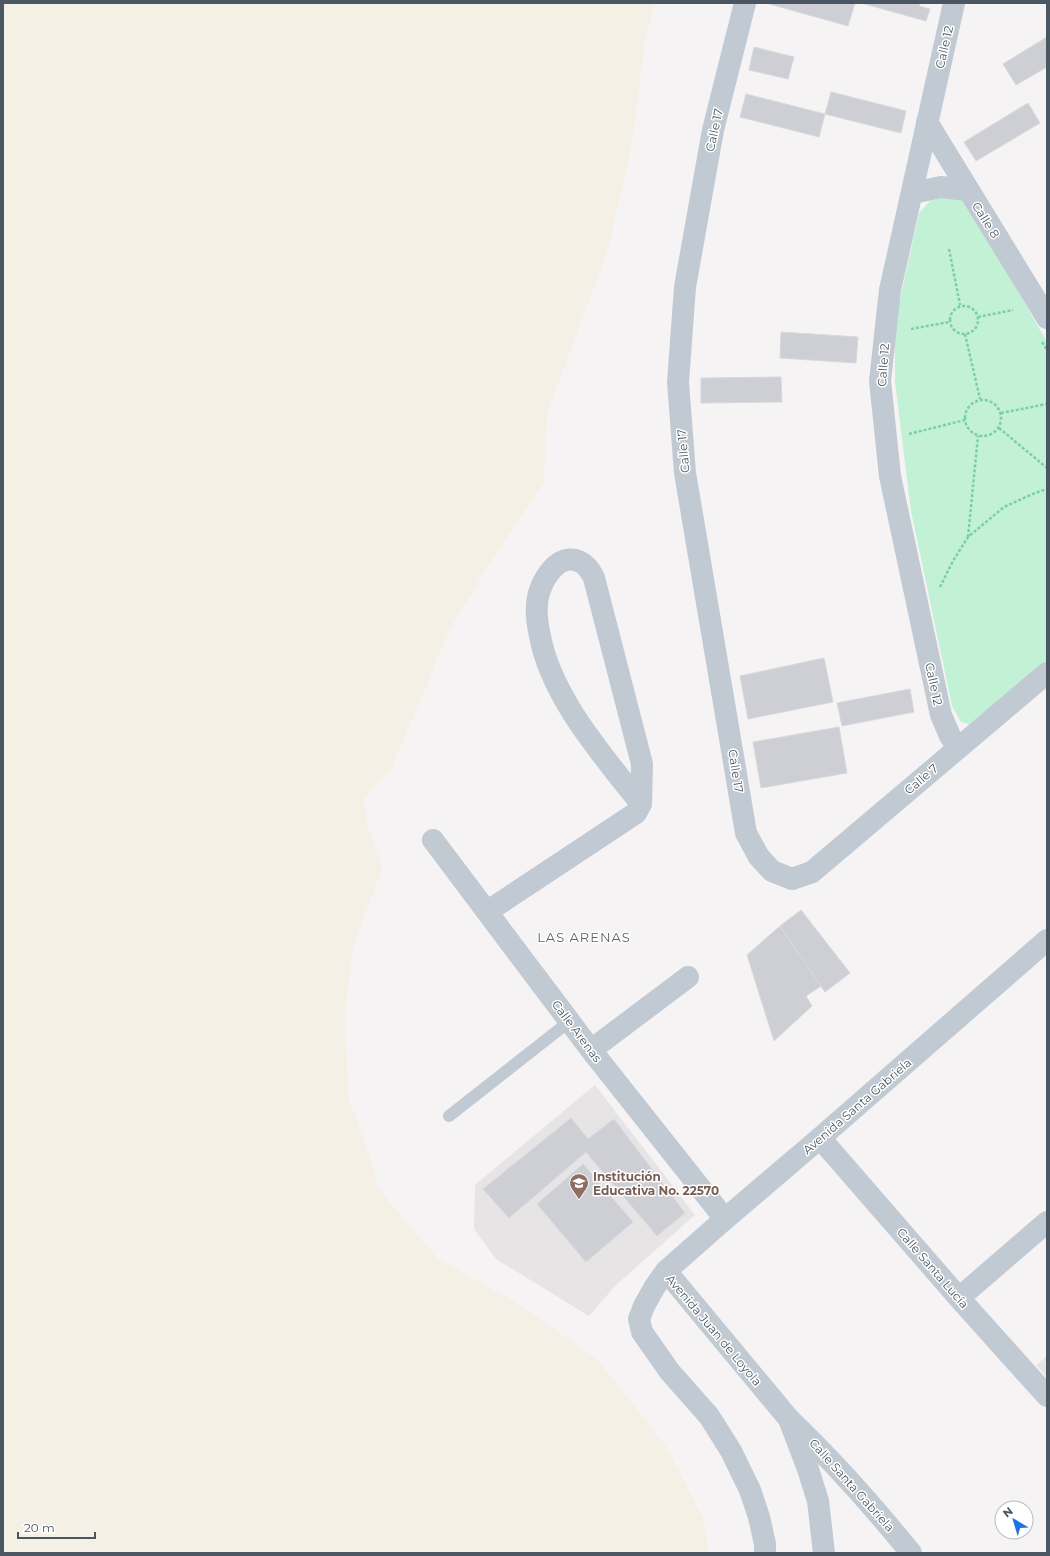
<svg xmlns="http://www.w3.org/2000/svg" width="1050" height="1556" viewBox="0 0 1050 1556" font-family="Montserrat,sans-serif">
<rect width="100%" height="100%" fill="#f5f3f3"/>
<path fill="#e6e4e5" d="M595 1085 695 1215 616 1285 589 1316 496 1259 474 1229 475 1185Z
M1047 1356V1378L1036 1365Z"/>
<path fill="#c3f1d5" d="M950 196 965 200 1047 342V667L978 726 961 722 952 706 911 511 895 382V322L919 213 930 201Z"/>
<path fill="#f5f0e5" d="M3 3H655L645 42 632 142 609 247 547 413 544 483 491 561 451 627 391 769 363 799 369 830 382 868 353 947 345 1012 348 1097 370 1157 378 1188 437 1258 515 1302 596 1358 666 1446 704 1520 709 1553H3Z"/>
<path fill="#cdcfd5" stroke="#d7d9de" d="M766 3H855L848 26Z
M861 3H920L919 6 930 9 926 21Z
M1047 37V67L1016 85 1003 64Z
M754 47 794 57 788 79 749 70Z
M831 92 906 111 901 133 825 114Z
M746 94 825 114 819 137 740 117Z
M1028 103 1040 123 976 161 964 142Z
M781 332 858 337 856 363 780 358Z
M781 377 782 402 701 403V378Z
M824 658 833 702 748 719 740 676Z
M910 689 914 712 842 726 837 703Z
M839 727 847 773 761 788 753 742Z
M801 910 850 973 825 992 780 926Z
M780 926 821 986 806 996 812 1006 774 1041 747 955Z
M571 1118 588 1139 614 1119 685 1213 657 1236 586 1152 509 1218 483 1189Z
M583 1164 633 1222 586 1262 537 1204Z"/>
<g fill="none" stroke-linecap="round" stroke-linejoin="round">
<path stroke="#7ad0a6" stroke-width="2.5" stroke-dasharray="3 2" stroke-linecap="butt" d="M949 249 960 305
M950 320a14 14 0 1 1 28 0a14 14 0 1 1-28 0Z
M978 317 1013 310
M911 329 949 322
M965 334 980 399
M1042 342 1047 350
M965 418a18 18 0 1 1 36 0a18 18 0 1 1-36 0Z
M1001 413 1047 404
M999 428 1047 468
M909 434 965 420
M968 537 978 436
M940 587 953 561 968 537 1004 507 1035 493 1047 489"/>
<path stroke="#c1cad2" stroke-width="12" d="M449 1116 570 1021"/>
<path stroke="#c1cad2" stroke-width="22" d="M745 3 713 130 685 287 678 382 685 473 746 833 759 857 772 871 792 879 812 872 1047 673
M954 3 890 290 880 381 890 476 941 715 950 736 958 748
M927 122 1047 318
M913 193 941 187 967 190
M433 840 591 1050 725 1219
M488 911 636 813 641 804 642 764 594 578C592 574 589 569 586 566 561 544 537 583 537 606 536 615 538 627 540 636 551 697 604 757 641 804
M591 1050 688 977
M820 1138 959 1298 1047 1396
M959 1298 1047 1222
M789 1419C833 1461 873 1506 911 1553"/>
<path stroke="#c1cad2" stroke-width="22" d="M666 1271 789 1419 808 1469 818 1501 824 1553
M765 1553V1544L759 1517 750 1490 731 1451 709 1416 670 1372 642 1332 639 1319 644 1306 654 1288 666 1271 725 1219 820 1138 1047 940"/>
</g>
<defs>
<symbol id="school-pin" viewBox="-11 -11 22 30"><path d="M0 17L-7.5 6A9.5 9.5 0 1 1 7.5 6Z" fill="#8d6e63" stroke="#fff"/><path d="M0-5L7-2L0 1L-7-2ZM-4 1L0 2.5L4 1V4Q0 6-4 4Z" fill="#fff"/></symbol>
</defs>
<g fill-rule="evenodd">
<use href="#school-pin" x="568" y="1172" width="22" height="30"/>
</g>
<g text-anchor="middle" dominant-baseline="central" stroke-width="3" stroke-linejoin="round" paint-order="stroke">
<g font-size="12" fill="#4a5661" stroke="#fff">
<text transform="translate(944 47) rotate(-77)">Calle 12</text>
<text transform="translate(714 130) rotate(-78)">Calle 17</text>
<text transform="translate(986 220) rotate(58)">Calle 8</text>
<text transform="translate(883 365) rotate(-86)">Calle 12</text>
<text transform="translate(683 451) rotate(-95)">Calle 17</text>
<text transform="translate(934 684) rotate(78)">Calle 12</text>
<text transform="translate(736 771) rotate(81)">Calle 17</text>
<text transform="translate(921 779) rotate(-40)">Calle 7</text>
<text transform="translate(577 1031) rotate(53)">Calle Arenas</text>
<text transform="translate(857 1106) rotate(-41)">Avenida Santa Gabriela</text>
<text transform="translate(933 1268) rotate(49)">Calle Santa Lucía</text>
<text transform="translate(714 1330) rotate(50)">Avenida Juan de Loyola</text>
<text transform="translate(852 1485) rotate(48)">Calle Santa Gabriela</text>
</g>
<g font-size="12" font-weight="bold" fill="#785e54" stroke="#fff" text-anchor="start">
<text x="593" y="1176">Institución<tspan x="593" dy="14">Educativa No. 22570</tspan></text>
</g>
<g font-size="13" letter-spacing="1" fill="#5f6368" stroke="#fff">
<text x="584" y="937">LAS ARENAS</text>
</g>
</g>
<rect width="1050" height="1556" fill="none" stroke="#4a5661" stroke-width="8"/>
<g transform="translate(1014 1520) rotate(322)"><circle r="19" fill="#ffffff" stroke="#b7bbc0"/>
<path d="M0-3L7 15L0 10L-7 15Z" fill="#1a73e8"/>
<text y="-6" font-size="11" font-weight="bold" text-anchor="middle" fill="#4a5661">N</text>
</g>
<path d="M18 1532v6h77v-6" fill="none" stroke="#4a5661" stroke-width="2"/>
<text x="24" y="1532" font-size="12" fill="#4a5661" stroke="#ffffff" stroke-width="3" paint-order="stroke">20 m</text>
</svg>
